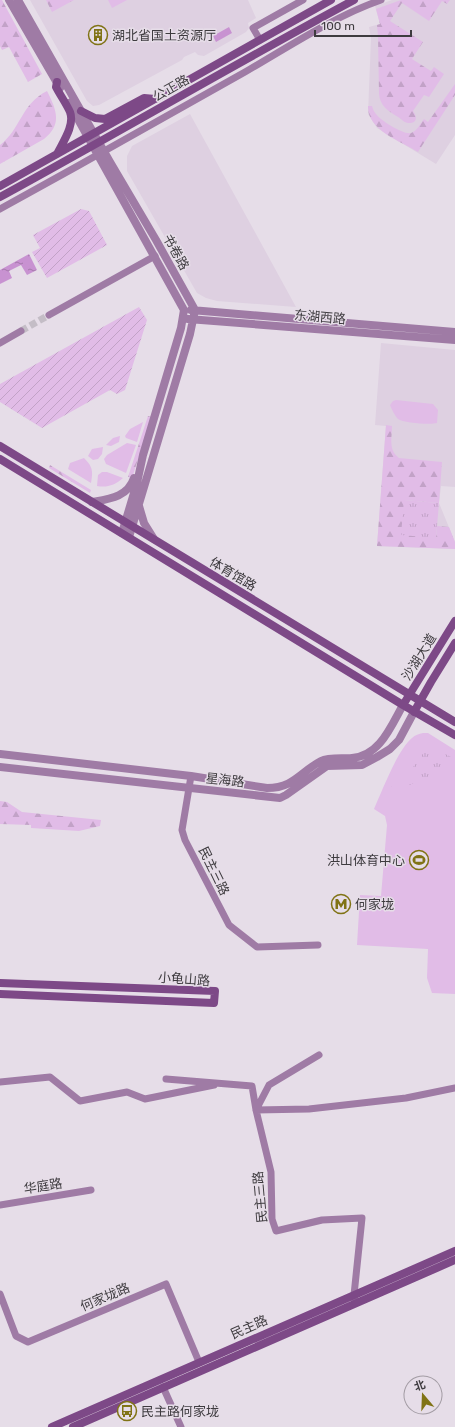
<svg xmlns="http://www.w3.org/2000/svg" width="455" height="1427" viewBox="0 0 455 1427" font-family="Rubik,'Noto Sans SC',sans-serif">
<defs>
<pattern id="forest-firs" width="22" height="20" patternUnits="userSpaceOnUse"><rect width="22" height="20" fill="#e1bce7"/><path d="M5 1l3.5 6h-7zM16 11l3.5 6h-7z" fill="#c2a2c7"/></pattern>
<pattern id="park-tufts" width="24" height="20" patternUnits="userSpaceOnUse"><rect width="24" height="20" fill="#e1bce7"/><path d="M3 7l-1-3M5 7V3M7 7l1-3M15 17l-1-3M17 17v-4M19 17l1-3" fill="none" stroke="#c2a2c7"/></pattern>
<pattern id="garden-furrows" width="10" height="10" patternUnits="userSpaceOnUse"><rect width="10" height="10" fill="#e1bce7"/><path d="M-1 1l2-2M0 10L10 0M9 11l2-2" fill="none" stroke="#c2a2c7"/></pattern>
<pattern id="water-ripples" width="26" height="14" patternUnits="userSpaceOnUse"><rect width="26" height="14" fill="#c892d1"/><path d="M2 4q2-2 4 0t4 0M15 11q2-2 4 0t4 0" fill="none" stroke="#a478ab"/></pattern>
</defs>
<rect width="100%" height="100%" fill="#e6dde8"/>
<path fill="#ded0e1" d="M30 0H248L256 18 248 23 249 28 246 32 204 56 198 55 195 52 184 57 182 60 99 105 93 106 87 101Z
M392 0H455V135L436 164 377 128 368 114 371 38 369 27 380 24 375 6Z
M190 114 256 234 296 307 217 301 206 298 197 293 127 171V156L132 146Z
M381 343 455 350V487L441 486 439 503 455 542V549L377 546 386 426 375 425Z"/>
<path fill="#e1bce7" d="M108 0H127L112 8Z
M396 400 433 404 438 410 437 423C431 425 403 423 398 419 395 416 392 410 390 405L393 401Z
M143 422 137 442 126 438 125 436 130 429Z
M120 436 119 442 111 446 106 445 113 438Z
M127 443 136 445 126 473 106 464 104 459 107 455Z
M103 447 102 454 98 459 93 460 88 456 92 449Z
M84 458C93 467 93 471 91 483L68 469 70 463Z
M102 472H107L123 478C115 485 107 488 97 486L98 475Z
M423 733H428L455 750V994L432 993 427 978 428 949 357 945 360 895 381 896 387 825 385 816 374 809C382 791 398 749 412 738 415 735 419 734 423 733Z"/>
<path fill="url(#forest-firs)" d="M0 0H2L42 74 28 82 9 47 2 50 0 46Z
M46 0H74L52 12Z
M401 0H450L447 4 442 1 429 21 402 3 390 21 423 42 412 59 431 71 434 67 444 74 429 97 424 95 413 111C417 116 418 124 408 123 405 123 401 119 398 117 388 111 380 106 379 94L378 36 377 25 380 24 376 9Z
M455 84V95L418 152C400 141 367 130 368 106H372C373 109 374 112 376 114 381 121 404 135 411 133 417 131 420 124 424 119L428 122Z
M47 91C56 109 63 124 44 139L0 164V145C21 129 21 104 47 91Z
M148 416 152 417 132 478 128 477Z
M386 425 392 426C392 438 388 450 399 458L442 462 439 503 404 500 436 538 437 526 449 527 455 542V549L377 546Z
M50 465 91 490 90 493 49 468Z
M0 801 7 802 22 812 101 820 100 826 79 831 31 828V825L0 824Z"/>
<path fill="url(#park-tufts)" d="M404 500 439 503 436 538 401 535Z
M432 747 455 759V770L421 779 408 786 396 795 391 797 389 788 402 782 426 749Z"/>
<path fill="url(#garden-furrows)" d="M81 209 89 211 107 245 47 278 32 252 40 248 33 235Z
M139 307 147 320 125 390 117 394 110 390 42 428 0 402V384Z"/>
<path fill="url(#water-ripples)" d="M229 27 232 33 216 42 213 36Z
M29 254 37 270 27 275 21 265 9 271 12 278 0 284V270Z"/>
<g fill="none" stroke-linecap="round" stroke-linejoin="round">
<path stroke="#c4bdc6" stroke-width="7" stroke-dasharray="7 3.5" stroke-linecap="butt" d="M21 331 49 315"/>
<path stroke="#9f7ba5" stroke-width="7" d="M260 40 253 28 303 0
M0 209C82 164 163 118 245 72 288 47 335 16 381 0
M49 315 155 256
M0 343 21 331
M191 776 182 830 185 840 229 925 257 947 318 945
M319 1055 269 1085 256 1110 309 1109 406 1098 455 1088
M166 1079 252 1086 256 1110 271 1172 272 1219 276 1231 322 1220 362 1218 354 1295 355 1303
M0 1082 50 1077 80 1101 127 1092 145 1099 214 1085
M0 1205 91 1190
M0 1294 16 1336 28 1342 166 1284 199 1362
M163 1387 181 1427"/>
<path stroke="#9f7ba5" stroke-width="8" d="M9 0 60 88
M18 0 110 162 156 240 195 310 190 334 129 537
M69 103 184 310 181 328 143 455 137 483 122 533
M191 310 455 332
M188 319 455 340
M92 502C109 499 128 497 134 478
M139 506 144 523 154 539
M0 754 191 776 267 788C294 788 300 772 321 761 329 757 343 759 352 758 380 756 391 726 403 705
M0 767 280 798 286 795 327 766 362 765 377 757 390 749 399 740 414 712"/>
<path stroke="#7d4987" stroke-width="8" d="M57 82 56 87C60 95 66 103 70 112 75 125 63 142 57 154
M81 111 95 118 105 119 144 98 155 99
M0 186 331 0
M0 197C119 132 235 64 354 0
M0 446 455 722
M0 459 403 705 455 735
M403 705 455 621
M414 712 431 682 455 643
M0 983 215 991 214 1003 0 994
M52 1427 455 1251
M73 1427 455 1260"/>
</g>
<defs>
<symbol id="building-ring" viewBox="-11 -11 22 22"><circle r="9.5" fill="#e6dde8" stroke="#807315" stroke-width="1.5"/><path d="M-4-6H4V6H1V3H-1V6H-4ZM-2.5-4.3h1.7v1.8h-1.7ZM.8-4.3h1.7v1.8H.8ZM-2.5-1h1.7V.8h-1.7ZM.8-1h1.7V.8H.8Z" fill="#807315"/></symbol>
<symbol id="stadium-ring" viewBox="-11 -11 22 22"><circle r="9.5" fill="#e6dde8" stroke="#807315" stroke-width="1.5"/><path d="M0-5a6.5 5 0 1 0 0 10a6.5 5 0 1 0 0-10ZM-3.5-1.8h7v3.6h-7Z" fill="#807315"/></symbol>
<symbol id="metro-ring" viewBox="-11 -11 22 22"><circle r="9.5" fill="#e6dde8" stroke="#807315" stroke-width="1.5"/><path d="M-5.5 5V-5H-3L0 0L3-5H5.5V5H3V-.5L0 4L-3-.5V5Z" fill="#807315"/></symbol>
<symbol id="bus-ring" viewBox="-11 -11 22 22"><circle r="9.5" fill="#e6dde8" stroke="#807315" stroke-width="1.5"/><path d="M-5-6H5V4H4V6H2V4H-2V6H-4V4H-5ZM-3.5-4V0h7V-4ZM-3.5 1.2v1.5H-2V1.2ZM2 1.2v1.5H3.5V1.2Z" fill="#807315"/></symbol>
</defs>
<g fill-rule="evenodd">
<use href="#building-ring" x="87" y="24" width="22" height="22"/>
<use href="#stadium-ring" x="408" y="849" width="22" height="22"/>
<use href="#metro-ring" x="330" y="893" width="22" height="22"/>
<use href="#bus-ring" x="116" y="1400" width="22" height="22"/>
</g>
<g text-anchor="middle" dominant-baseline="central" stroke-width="3" stroke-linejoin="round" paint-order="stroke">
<g font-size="13" fill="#3e3b3f" stroke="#e6dde8" text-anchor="start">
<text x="112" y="35">湖北省国土资源厅</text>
<text x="405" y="860" text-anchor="end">洪山体育中心</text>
<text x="355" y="904">何家垅</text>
<text x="141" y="1411">民主路何家垅</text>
</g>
<g font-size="13" fill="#3e3b3f" stroke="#e6dde8">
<text transform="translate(171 88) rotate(-30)">公正路</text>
<text transform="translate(176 252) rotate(61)">书卷路</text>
<text transform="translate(320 317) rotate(5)">东湖西路</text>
<text transform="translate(233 574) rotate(31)">体育馆路</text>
<text transform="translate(419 657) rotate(-58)">沙湖大道</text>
<text transform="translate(225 780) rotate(6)">星海路</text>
<text transform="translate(214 871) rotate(64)">民主三路</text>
<text transform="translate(184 979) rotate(4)">小龟山路</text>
<text transform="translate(43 1186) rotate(-9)">华庭路</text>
<text transform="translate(260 1197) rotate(-95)">民主三路</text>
<text transform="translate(105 1297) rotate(-23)">何家垅路</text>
<text transform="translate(249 1327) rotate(-24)">民主路</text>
</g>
</g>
<g transform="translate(423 1395) rotate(341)"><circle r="19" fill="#e6dde8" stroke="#a39ca4"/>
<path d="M0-3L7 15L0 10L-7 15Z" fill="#807315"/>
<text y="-6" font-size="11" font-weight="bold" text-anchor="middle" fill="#3e3b3f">北</text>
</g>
<path d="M315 30v6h96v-6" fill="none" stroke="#3e3b3f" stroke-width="2"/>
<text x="321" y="30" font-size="12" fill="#3e3b3f" stroke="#e6dde8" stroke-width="3" paint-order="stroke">100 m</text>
</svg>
